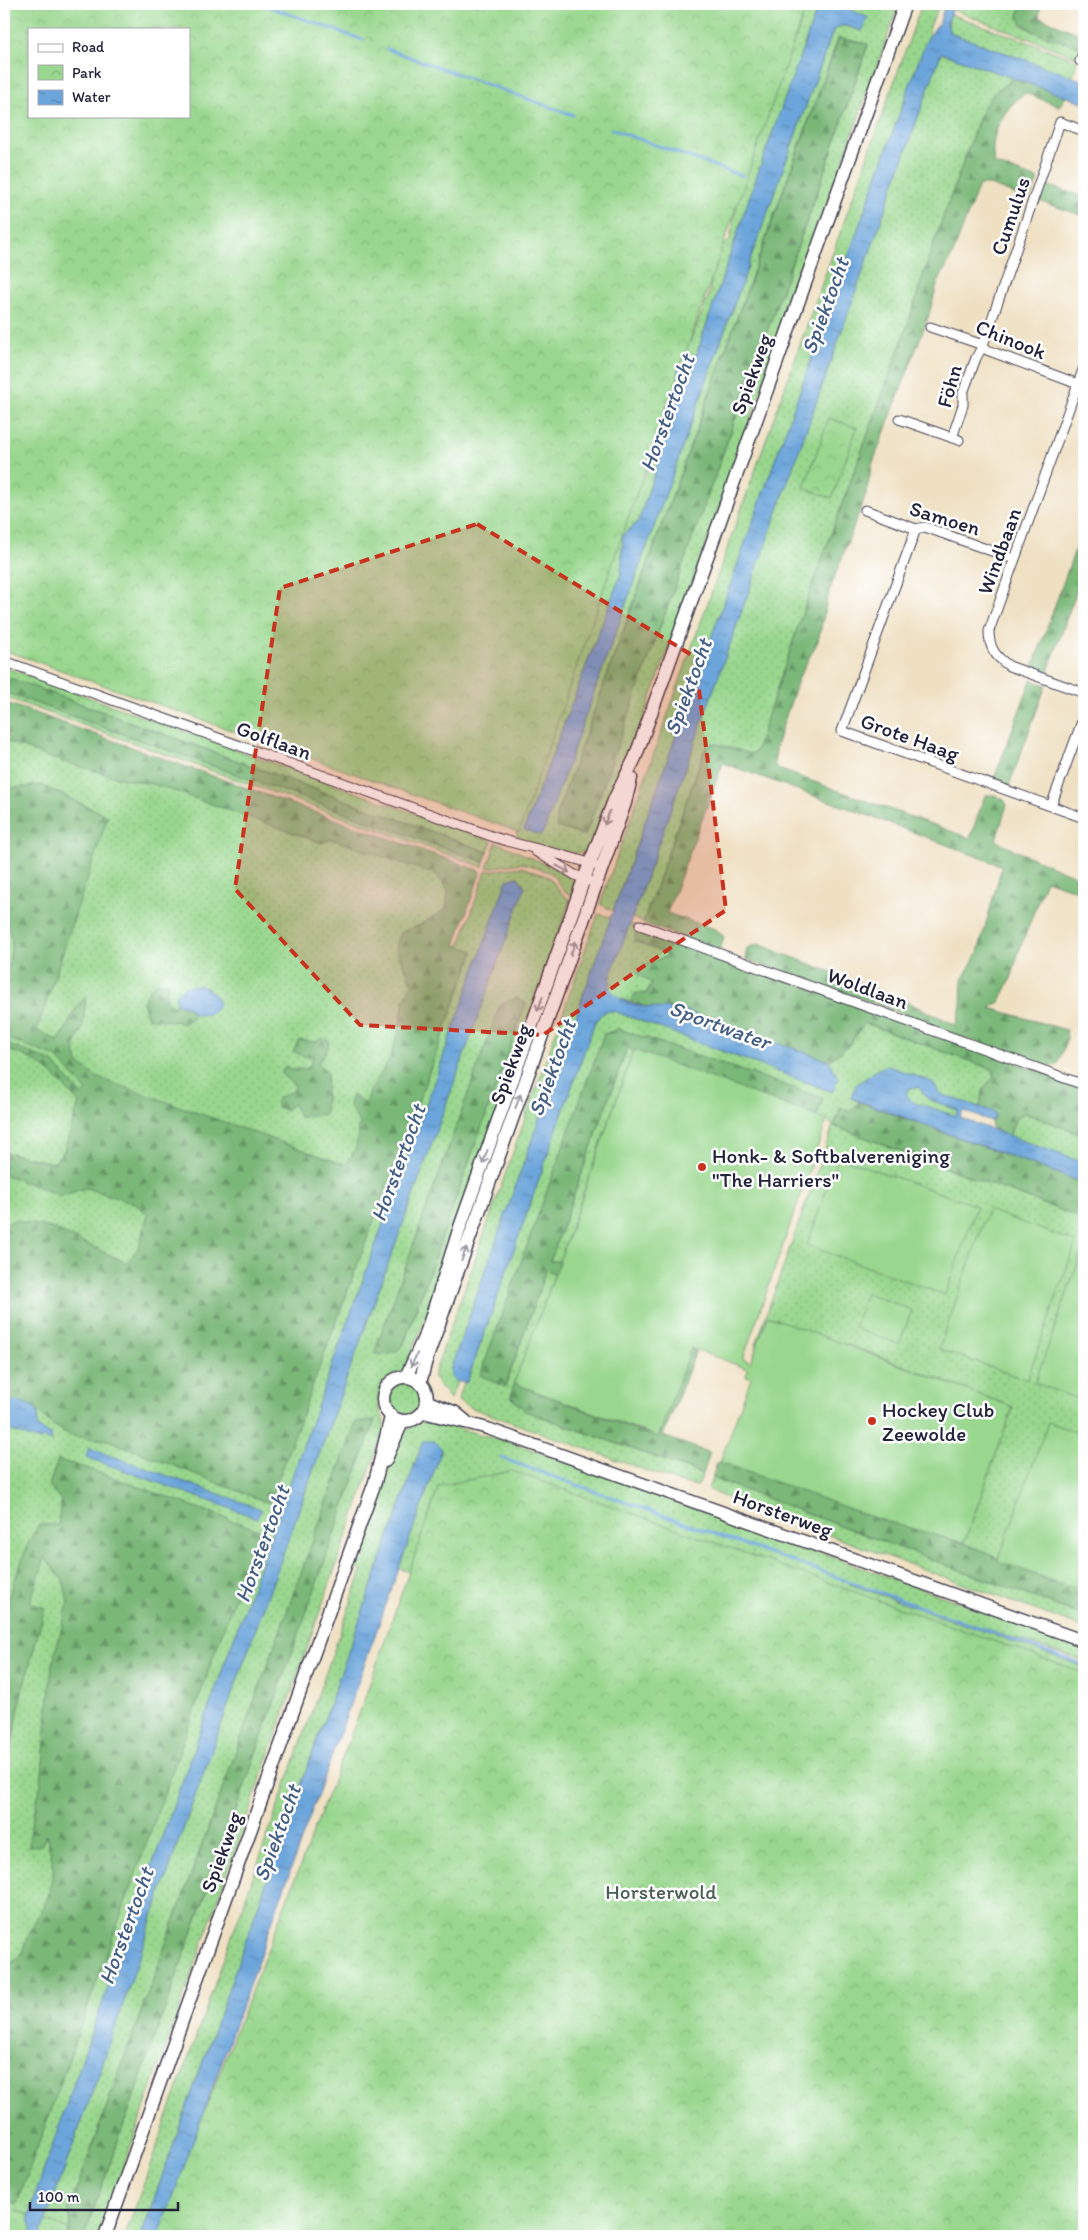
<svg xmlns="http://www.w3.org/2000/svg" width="1088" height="2240" viewBox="0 0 1088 2240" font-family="Itim,sans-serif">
<defs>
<pattern id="grass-dots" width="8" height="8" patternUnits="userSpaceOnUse" patternTransform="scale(1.25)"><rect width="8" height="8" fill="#98d78d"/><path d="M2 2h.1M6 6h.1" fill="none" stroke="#83b87b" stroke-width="1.8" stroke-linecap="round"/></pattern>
<pattern id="forest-firs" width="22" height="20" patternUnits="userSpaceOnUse" patternTransform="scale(1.25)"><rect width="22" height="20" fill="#7ab878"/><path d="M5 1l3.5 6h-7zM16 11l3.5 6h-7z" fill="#649564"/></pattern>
<pattern id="park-crowns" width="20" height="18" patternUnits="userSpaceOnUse" patternTransform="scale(1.25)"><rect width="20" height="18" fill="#98d78d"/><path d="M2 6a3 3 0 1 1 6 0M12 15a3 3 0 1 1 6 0" fill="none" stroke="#83b87b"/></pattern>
<pattern id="water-ripples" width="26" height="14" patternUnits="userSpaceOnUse" patternTransform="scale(1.25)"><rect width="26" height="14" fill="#6ca5db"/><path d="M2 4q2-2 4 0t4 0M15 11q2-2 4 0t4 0" fill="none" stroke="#5886b3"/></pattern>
</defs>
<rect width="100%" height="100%" fill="#fff"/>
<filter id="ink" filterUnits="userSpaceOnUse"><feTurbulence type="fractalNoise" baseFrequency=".02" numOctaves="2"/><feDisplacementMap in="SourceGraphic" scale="10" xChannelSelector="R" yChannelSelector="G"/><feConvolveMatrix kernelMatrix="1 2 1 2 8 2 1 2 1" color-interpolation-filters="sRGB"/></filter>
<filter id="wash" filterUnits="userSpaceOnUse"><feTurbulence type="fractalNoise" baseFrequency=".0096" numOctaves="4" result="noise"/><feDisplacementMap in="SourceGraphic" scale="20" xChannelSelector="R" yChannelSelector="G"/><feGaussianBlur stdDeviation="1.12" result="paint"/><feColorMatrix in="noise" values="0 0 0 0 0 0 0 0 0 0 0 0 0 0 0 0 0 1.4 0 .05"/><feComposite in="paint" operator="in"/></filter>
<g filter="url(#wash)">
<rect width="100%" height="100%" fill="#efe0c2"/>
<path fill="url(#grass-dots)" stroke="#5d7c64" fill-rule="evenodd" d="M783 4H819L755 181 697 353 677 370 685 390 682 398 671 406 668 431 641 514 637 523 623 535 621 574 524 829 541 835 545 828 833 31C842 22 851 28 861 31L868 18 838 4H899L627 765C620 781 599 845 586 851 572 858 534 845 518 840L515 825 580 649 588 604 602 580 612 529 621 506 645 476 666 401 655 366 672 349 690 342 709 295 715 255 730 239 736 208 734 195C713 182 613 146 607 128 606 125 606 120 606 116L627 112 747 157 756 146 770 99 800 27ZM838 39 868 45 822 179 585 835 557 827 556 816Z
M922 4H945L943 7 939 6 930 26 929 36 913 76 613 911 600 904Z
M954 4H1022L1018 15 1022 25 1031 30 1082 47 1079 58 951 9Z
M950 14 1077 60 1073 77 950 33 948 27Z
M941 53 1012 77 1008 83 995 92 983 108 933 245 907 327 807 600 756 751 751 754 714 743 705 749 643 923 632 918Z
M4 667 492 841 488 852 4 676Z
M4 692 484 862 483 867 4 697Z
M4 719 442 875 454 886 460 925 455 946 330 1337 474 951 459 947 486 871 522 867 549 877 561 893 570 900 441 1284 403 1371C386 1377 373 1390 380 1411 383 1418 384 1421 384 1430L99 2236H84L374 1420 356 1423 69 2210 70 2236H40L105 2057 177 1846 525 887 518 877 507 880 88 2043 32 2204 29 2218 19 2236 10 2208 4 2205ZM516 998 526 1003 403 1346 382 1355 375 1353 500 1006Z
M496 842 565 873C574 881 578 885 574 897L563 890 551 873 523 863 487 868Z
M598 914 611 917 451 1368V1377L457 1382 450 1399 433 1377Z
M630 924 639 927 634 941 670 955 644 966 638 973 652 984 645 994H636L630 1002 614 996 609 988 612 971Z
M607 1011H614L830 1091 838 1078 829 1061 849 1045 865 1023 994 1070V1077C983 1087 981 1093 980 1107L939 1094 932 1082 888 1066 880 1068 856 1085 851 1098 859 1102 849 1112 841 1107 834 1126 1084 1219V1597L964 1543 1013 1407 846 1344 837 1372 756 1344 833 1126 827 1120 817 1116 822 1098 619 1029 604 1034 509 1298 505 1387 546 1270 555 1273 511 1397 525 1411 703 1474 698 1486 678 1482 472 1408 458 1400 464 1383 467 1382 594 1024 600 1015Z
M627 1048 634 1050 559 1262 550 1261Z
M919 1087 928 1099 958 1110 956 1117 910 1101 906 1094 909 1088Z
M1024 1113 1084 1135V1163L1009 1136 1016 1118Z
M389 1398a16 16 0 1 1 32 0a16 16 0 1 1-32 0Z
M421 1422H435L519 1445 1084 1647V1661L849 1584 1084 1667V1683L422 1578 399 1568 442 1449 423 1441 141 2236H125L362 1571 352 1567 384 1486 398 1442 409 1428Z
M712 1478 1084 1616V1628L722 1496 708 1489Z"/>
<path fill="url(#forest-firs)" stroke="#4e6d5a" d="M1022 4H1041L1039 17 1084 36 1082 47C1067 42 1019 32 1018 15Z
M839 38 868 44 822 179 585 836 557 827 556 816Z
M1012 77 1066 97 1059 106 1025 93C1003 109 987 137 995 164L1038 179 1032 195 1027 199 990 185H979L954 251 937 285 928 318 872 465 866 494 829 592 818 641 799 677 777 743 774 765 781 770 970 838 985 795H995L1004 800 1007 805 996 840 1003 845 1070 874 1084 878V893L1046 880 1018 954 1012 976 1000 1002 990 1008 1066 1030 1067 1039 1057 1065 1046 1067 922 1023 882 1006 745 959 747 948 758 944 894 996 956 1025 961 1006 962 980 978 952 1002 866 889 823 723 763 667 913 715 929 724 937 720 951 643 923 705 749 714 743 751 754 756 751 807 600 907 327 933 245 983 108 995 92 1008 83Z
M1046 185 1084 197V216L1039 201Z
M1084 525V570L1047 674 1032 669Z
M4 676 488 852 484 862 475 859 4 692Z
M1031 680 1046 685 1009 786 993 781Z
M4 702 481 871 455 945 474 951 269 1503 108 1440 71 1436 53 1425 30 1406 4 1400V1224L15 1220 55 1229 127 1263 139 1247 148 1214 135 1203 86 1188 61 1196 4 1174V1152L54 1163 64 1151 79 1103C56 1077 39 1057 4 1049V1043L53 1062 82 1096 87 1091 56 1057 4 1037V972L8 974 12 941 4 909V789L41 785 108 816 37 1030 58 1041C71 1025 70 1011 86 996L83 1026 74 1047 78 1063 96 1077 346 1165 356 1148 360 1124 349 1105 352 1095 366 1104 370 1092 390 1058 399 1031 404 1001 412 983 396 949 400 933 420 925 446 909 448 891 437 875 331 839 322 843 157 785 120 778 50 758 4 740Z
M639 927 1084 1087V1135L1024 1113 1016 1118 1009 1136 992 1129 991 1121 995 1119 994 1112 980 1107C981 1093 983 1087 994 1077V1070L865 1023 849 1045 829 1061 678 1008 652 1009 630 1002 636 993 646 994 652 984 637 973 644 966 669 955 634 941Z
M157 983H169L166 994 167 1002 172 1005 176 1004 186 1006 194 1016 183 1024C171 1019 161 1021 148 1018L143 1002 151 987Z
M516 998 526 1003 403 1346C394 1354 386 1357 374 1353L500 1005Z
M619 1029 823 1098 817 1116 627 1048 550 1261H558L684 1304 679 1317 546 1270 505 1387 480 1375 604 1034Z
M322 1038 329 1041 328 1048 318 1063 327 1072 325 1115C312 1113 309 1117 299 1117L293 1104 285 1110 277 1107V1098L293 1091 295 1086 281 1074 285 1066 294 1070 309 1068 313 1056H303L293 1051 299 1040 316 1042Z
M859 1102 1084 1183V1219L834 1126 841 1107 849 1112Z
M684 1347 696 1351 663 1436 710 1453 703 1474 525 1411 511 1396 514 1383 649 1435Z
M375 1420 84 2236H70L69 2210 356 1422Z
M58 1460 92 1470 259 1530 17 2204 4 2199V1968L20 1957 30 1932 48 1898 54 1868 46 1834 42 1845 29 1846 31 1825 41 1784 52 1665 68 1604 64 1582 45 1558 30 1603 45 1608 21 1696 4 1787V1609L29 1541 39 1525H58L61 1500 49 1485Z
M720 1462 878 1519 964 1543 1084 1597V1616L712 1478 717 1463Z"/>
<path fill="url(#park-crowns)" stroke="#5d7c64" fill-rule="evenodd" d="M4 4H807L519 832 4 650ZM29 29H189V116H29Z
M829 418 857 428 832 498 804 488Z
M512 1471 1084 1673V2236H156L358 1717 439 1486Z
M4 2206 69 2230 67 2236H4Z"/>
<path fill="#98d78d" stroke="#5d7c64" d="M634 1050 827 1120 743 1359 751 1362 768 1316 1013 1407 964 1543 878 1519 720 1462 751 1378 746 1376 748 1369 691 1348 658 1437 514 1383 546 1299Z
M838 1157 977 1206 945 1295 807 1245Z
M988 1210 1076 1242 1027 1380 939 1349Z
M1084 1246V1401L1035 1383Z
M866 1293 912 1310 899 1344 854 1328Z
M1048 1422 1084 1435V1592L998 1561Z"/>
<path fill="url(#water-ripples)" stroke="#47648b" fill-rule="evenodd" d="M819 4H838L868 18 862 31C851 28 842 21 833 31L545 828 541 835 524 830 621 574 623 535 637 523 641 514 668 431 671 405 682 398 685 390 677 370 697 353 755 181Z
M945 4H954L947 24 950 33 1084 81V103L941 53 632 918 612 971 609 987C622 1009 655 1009 678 1008L829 1061 838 1078 833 1091H830L614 1011C603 1010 600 1015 594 1024L467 1382H457L451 1377V1368L613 911 913 76 926 41 940 21Z
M518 877 525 887 177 1846 105 2057 40 2236H34L29 2218 32 2204 88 2043 507 880Z
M199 985C209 989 217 994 219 1006L209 1014 196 1015 186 1006 176 1004V994L184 987Z
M888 1066 932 1082 940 1094 994 1112 996 1116 991 1121 963 1111 960 1118 1084 1163V1183L851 1098 856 1085 880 1068ZM919 1087 928 1099 958 1110 956 1116 910 1101 906 1094 909 1088Z
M4 1400C12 1400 34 1403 37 1412 39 1417 37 1423 38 1428L51 1435 52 1441 41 1438 40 1441 4 1428Z
M423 1441H434L442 1449 159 2236H141Z
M89 1448 261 1509 257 1518 86 1457Z"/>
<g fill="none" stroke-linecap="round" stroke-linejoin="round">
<path stroke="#6ca5db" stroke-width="3" d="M261 4 363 40
M387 49 573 115
M611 129 742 176
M501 1458 1084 1665"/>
</g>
</g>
<g filter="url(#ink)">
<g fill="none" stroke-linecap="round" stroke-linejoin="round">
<defs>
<path id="minor" d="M1080 61 1084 51
M930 327 983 345 987 350 1078 384
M1084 367 989 631C989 648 995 656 1009 666L1084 693
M899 419 959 440
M952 438 963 405V393L976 358 983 345 1060 122 1084 131
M865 510 916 529 925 527 1014 559
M916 529 842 731 1084 818
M4 661 494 837C527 848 561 853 594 865
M1051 806 1084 716
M535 851 575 875 590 881
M640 925 1084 1085"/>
<path id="tertiary" d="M427 1401 455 1412 466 1421
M423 1412C445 1419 467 1422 489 1429L1084 1641"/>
<path id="secondary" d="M383 1399a22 22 0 1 1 44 0a22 22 0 1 1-44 0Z
M406 1377 427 1331 460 1227 584 879 615 798 635 758 905 4
M420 1383 426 1360 625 803 631 778
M385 1461 402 1422
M105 2236 375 1482 391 1417"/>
</defs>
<use href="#minor" stroke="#413e4f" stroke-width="11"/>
<use href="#tertiary" stroke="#413e4f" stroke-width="14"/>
<use href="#secondary" stroke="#413e4f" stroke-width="15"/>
<use href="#minor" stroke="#fff" stroke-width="9"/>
<use href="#tertiary" stroke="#fff" stroke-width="11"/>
<use href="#secondary" stroke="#fff" stroke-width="12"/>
</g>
<defs><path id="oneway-shaft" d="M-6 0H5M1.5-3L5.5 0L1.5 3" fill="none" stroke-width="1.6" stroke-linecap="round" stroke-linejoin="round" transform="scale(1.25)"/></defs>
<g stroke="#9c9ca7">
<use href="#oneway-shaft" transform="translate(607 818) rotate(111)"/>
<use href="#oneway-shaft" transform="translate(563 869) rotate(29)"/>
<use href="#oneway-shaft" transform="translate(573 948) rotate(-70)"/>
<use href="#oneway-shaft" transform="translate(540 1004) rotate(110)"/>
<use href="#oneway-shaft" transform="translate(518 1101) rotate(-70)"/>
<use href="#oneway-shaft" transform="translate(485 1157) rotate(110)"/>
<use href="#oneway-shaft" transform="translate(464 1254) rotate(-70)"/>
<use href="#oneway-shaft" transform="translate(414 1360) rotate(115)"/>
</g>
</g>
<path fill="#c8321e" fill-opacity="0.2" stroke="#c8321e" stroke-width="4" stroke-dasharray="10 6" stroke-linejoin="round" d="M477 524 695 657 726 910 543 1035 360 1025 235 889 280 588Z"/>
<g fill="#c8321e" stroke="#fff" stroke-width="2">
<circle cx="702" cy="1167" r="5"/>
<circle cx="872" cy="1421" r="5"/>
</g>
<g text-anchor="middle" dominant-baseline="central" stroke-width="5" stroke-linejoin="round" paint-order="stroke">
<g font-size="21" fill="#22223b" stroke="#fff">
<text transform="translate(1010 216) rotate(-71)">Cumulus</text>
<text transform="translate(1011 339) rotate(22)">Chinook</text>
<text transform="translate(751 374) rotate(-70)">Spiekweg</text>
<text transform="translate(949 386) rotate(-74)">Föhn</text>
<text transform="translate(945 518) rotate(17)">Samoen</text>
<text transform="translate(999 551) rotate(-70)">Windbaan</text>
<text transform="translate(910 737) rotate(20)">Grote Haag</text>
<text transform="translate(274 740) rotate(20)">Golflaan</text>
<text transform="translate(868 988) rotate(20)">Woldlaan</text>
<text transform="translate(510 1064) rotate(-70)">Spiekweg</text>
<text transform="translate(783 1513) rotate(20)">Horsterweg</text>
<text transform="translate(221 1852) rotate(-70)">Spiekweg</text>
</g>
<g font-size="21" fill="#22223b" stroke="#fff" text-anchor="start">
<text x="712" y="1155">Honk- &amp; Softbalvereniging<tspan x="712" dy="24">"The Harriers"</tspan></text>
<text x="882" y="1409">Hockey Club<tspan x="882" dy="24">Zeewolde</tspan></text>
</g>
<g font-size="21" fill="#4b6158" stroke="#fff">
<text x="661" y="1891">Horsterwold</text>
</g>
<g font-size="22" font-style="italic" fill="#435d83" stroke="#fff">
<text transform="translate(825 306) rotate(-70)">Spiektocht</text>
<text transform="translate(667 413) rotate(-70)">Horstertocht</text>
<text transform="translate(688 687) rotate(-70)">Spiektocht</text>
<text transform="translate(720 1025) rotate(20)">Sportwater</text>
<text transform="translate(552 1068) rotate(-70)">Spiektocht</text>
<text transform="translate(398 1163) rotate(-70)">Horstertocht</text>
<text transform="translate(262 1544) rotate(-70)">Horstertocht</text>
<text transform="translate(277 1833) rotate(-70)">Spiektocht</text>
<text transform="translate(126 1926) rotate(-70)">Horstertocht</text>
</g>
</g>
<rect width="1088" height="2240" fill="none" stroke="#fff" stroke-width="20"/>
<rect x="28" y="28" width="162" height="90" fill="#ffffff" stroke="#a7a7b1"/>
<rect x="38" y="44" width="25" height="8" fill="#ffffff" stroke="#a7a7b1"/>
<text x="72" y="52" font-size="15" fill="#22223b">Road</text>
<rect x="38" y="65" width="25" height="15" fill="url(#park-crowns)" stroke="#a7a7b1"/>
<text x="72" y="78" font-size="15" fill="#22223b">Park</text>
<rect x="38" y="90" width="25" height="15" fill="url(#water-ripples)" stroke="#a7a7b1"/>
<text x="72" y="102" font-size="15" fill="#22223b">Water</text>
<path d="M30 2202v8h148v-8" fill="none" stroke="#22223b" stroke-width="2.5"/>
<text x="38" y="2202" font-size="15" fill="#22223b" stroke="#ffffff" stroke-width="4" paint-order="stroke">100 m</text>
</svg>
